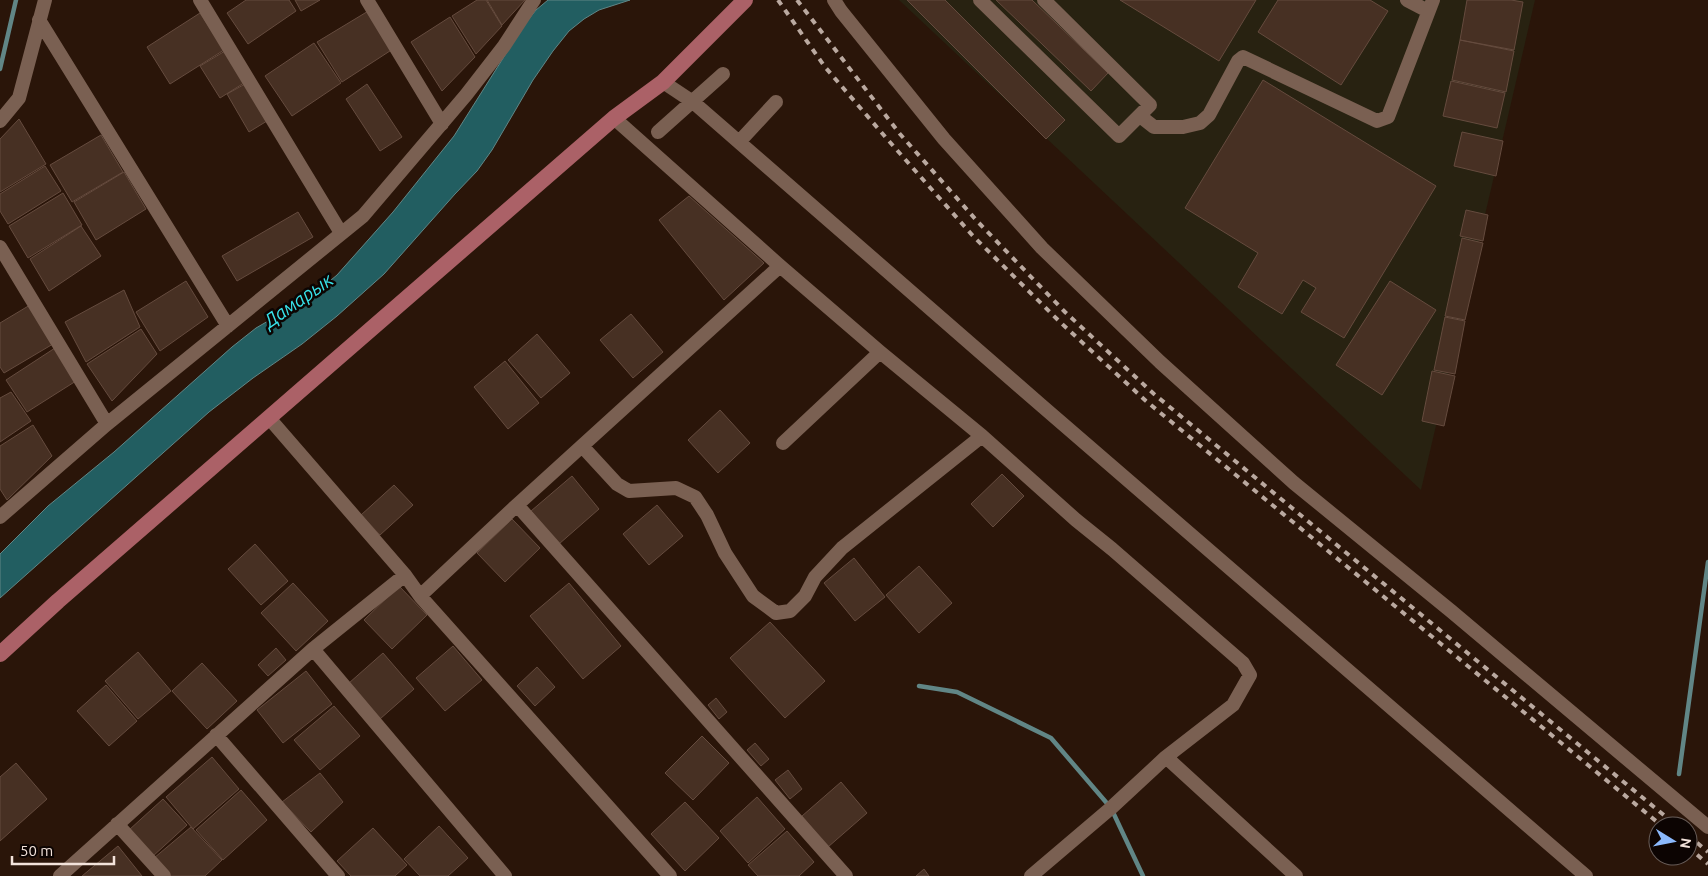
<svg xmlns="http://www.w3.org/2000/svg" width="1708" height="876" viewBox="0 0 1708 876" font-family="Ubuntu,sans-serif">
<rect width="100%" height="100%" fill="#2a1509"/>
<path fill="#282211" d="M899 0H1535L1421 490Z"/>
<path fill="#225e61" stroke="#618686" d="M548 0H630L599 10 584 19 569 31 553 51 533 80 492 150 477 171 455 194 384 274 337 316 302 344 253 378 209 412 0 598V554L48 506 114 452 232 347 256 328 313 295 337 275 393 212 454 136 524 25 536 10Z"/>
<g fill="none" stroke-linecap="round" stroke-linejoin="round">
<path stroke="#618686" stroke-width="4.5" d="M0 69 16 0
M919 686 957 692 1051 738 1111 808 1143 876
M1679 774 1708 562"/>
</g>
<path fill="#473023" stroke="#654b3e" d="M246 0H289L296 11 248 44 227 13Z
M295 0H320L301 11Z
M477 0H486L502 26 476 54 452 16Z
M487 0H525L502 25Z
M907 0H945L1065 120 1046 139Z
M996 0H1032L1108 73 1091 91Z
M1120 0H1256L1219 61Z
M1278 0H1370L1388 11 1341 85 1258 32Z
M1467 0H1511L1523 2 1514 50 1460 40Z
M370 10 393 49 342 82 317 42Z
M200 13 224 50 170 84 147 47Z
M450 17 475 57 442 91 411 42Z
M1460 40 1514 51 1506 92 1452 80Z
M314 43 341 83 292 116 265 76Z
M225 51 244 83 220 98 200 66Z
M1263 80 1436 186 1344 338 1301 312 1316 288 1303 280 1282 314 1238 287 1258 253 1185 208Z
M1451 81 1505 93 1497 128 1443 116Z
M245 84 267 121 249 132 227 94Z
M367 84 402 137 380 151 346 99Z
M19 119 46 164 0 192V139Z
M1462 132 1503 141 1496 176 1454 166Z
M101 135 123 172 72 202 50 165Z
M45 166 61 191 8 224 0 211V194Z
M124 172 146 209 96 240 74 202Z
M63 193 82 225 28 258 9 226Z
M689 196 764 263 724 300 659 220Z
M1466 210 1488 215 1483 241 1460 236Z
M298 212 313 237 237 281 222 256Z
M81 226 101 256 49 291 30 259Z
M1462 238 1483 243 1465 320 1445 316Z
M186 281 208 317 160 351 136 312Z
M1390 281 1436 310 1382 395 1336 365Z
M124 290 140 327 86 362 65 322Z
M30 305 53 344 4 373 0 367V323Z
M631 314 663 352 633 378 600 340Z
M1445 317 1465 321 1455 374 1434 370Z
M141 329 157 354 112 401 87 364Z
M537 334 570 373 541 398 508 360Z
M55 348 76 381 27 412 6 380Z
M505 361 539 403 508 429 474 387Z
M1432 371 1455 376 1444 426 1422 421Z
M11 392 31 421 0 442V398Z
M720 410 750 443 718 473 688 440Z
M33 425 52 456 7 500 0 489V446Z
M1002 474 1024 496 993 527 971 504Z
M572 476 599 509 559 544 531 511Z
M394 485 413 505 380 535 361 515Z
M657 505 683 536 649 565 623 534Z
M512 519 540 548 505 582 477 553Z
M255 544 288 581 261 605 228 569Z
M854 558 885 597 855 621 824 583Z
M919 566 952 603 919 633 886 595Z
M293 583 328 621 296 651 261 613Z
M569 583 621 646 583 679 530 616Z
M399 586 427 615 392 649 364 620Z
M770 622 825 681 785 718 730 658Z
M453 646 482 680 445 711 416 678Z
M276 648 286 660 268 676 258 665Z
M138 652 171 691 138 719 105 681Z
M383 653 414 689 380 719 349 683Z
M202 663 237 701 207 729 172 691Z
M537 667 555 687 535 706 517 686Z
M306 671 332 704 283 743 257 710Z
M106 685 137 721 109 746 77 711Z
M716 698 727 712 719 719 708 705Z
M334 706 360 736 320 770 294 740Z
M702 736 729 763 693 800 665 773Z
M755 743 769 759 761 766 747 750Z
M212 757 239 789 193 829 166 797Z
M16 763 47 799 0 841V777Z
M788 770 802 789 790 799 775 780Z
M320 773 343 802 311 832 282 802Z
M841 782 867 813 828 847 802 816Z
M241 790 267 820 223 860 196 830Z
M757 797 785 829 748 863 720 831Z
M163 799 187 825 152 857 129 830Z
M685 802 719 838 685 871 651 834Z
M439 826 468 858 448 876H420L404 859Z
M191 827 222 860 205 876H169L154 858Z
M373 828 407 865 395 876H351L337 861Z
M787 831 814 862 799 876H758L748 865Z
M118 846 142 876H82Z
M924 869 929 876H916Z"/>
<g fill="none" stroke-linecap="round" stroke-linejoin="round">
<path stroke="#7a6052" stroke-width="14" d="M200 0 341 233
M367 0 442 124
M834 0 841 11 944 139 1042 248 1160 362 1294 483 1451 611 1708 827
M980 0 1119 136 1150 105 1044 0
M1407 0 1428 11
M39 20 228 326
M663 82 693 102 1042 406 1586 876
M1140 116 1154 127H1183L1200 123 1209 115 1238 61 1243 57 1377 121 1388 117 1433 0
M614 118 780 266 880 352 982 436 1076 520 1112 549 1243 663 1250 675 1233 705 1166 757 1111 808 1031 876
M0 121 19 98 45 0
M658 132 723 74
M739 142 776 102
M0 247 107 424
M269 418 405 575 420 596 670 876
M783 443 880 352
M582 446 617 484 629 491 676 488 695 497 707 515 725 553 753 596 776 613 790 611 805 596 815 577 842 548 982 436
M517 505 846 876
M0 517 107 424 363 216 466 95 504 46 534 0
M420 596 517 505 780 266
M313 649 505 876
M216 735 338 876
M1166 757 1296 876
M117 824 164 876
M60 876 313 649 405 575"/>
<path stroke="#ab6167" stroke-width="16" d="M0 654 58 601 614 118 663 82 745 0"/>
<path stroke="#baa9a0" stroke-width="4" stroke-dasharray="6 6" stroke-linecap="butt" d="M778 0 825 67 888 140 973 236 1060 322 1146 401 1662 826
M797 0 900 134 978 222 1065 312 1154 394 1677 826
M1688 835 1708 852
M1688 847 1708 864"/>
</g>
<g text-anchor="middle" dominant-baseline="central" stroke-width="5" stroke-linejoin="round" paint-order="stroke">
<g font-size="19" font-style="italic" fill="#38e2ea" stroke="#0c0402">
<text transform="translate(298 300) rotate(-35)">Дамарык</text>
</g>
</g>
<g transform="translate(1673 841) rotate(100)"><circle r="24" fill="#0c0402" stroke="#685d59"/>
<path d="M0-4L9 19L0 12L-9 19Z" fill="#8bb9fc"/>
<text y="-8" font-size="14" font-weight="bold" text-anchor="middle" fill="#f3e3db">N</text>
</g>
<path d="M12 856v8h102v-8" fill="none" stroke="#f3e3db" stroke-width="2.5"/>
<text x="20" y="856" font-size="15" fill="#f3e3db" stroke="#0c0402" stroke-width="4" paint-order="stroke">50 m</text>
</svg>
